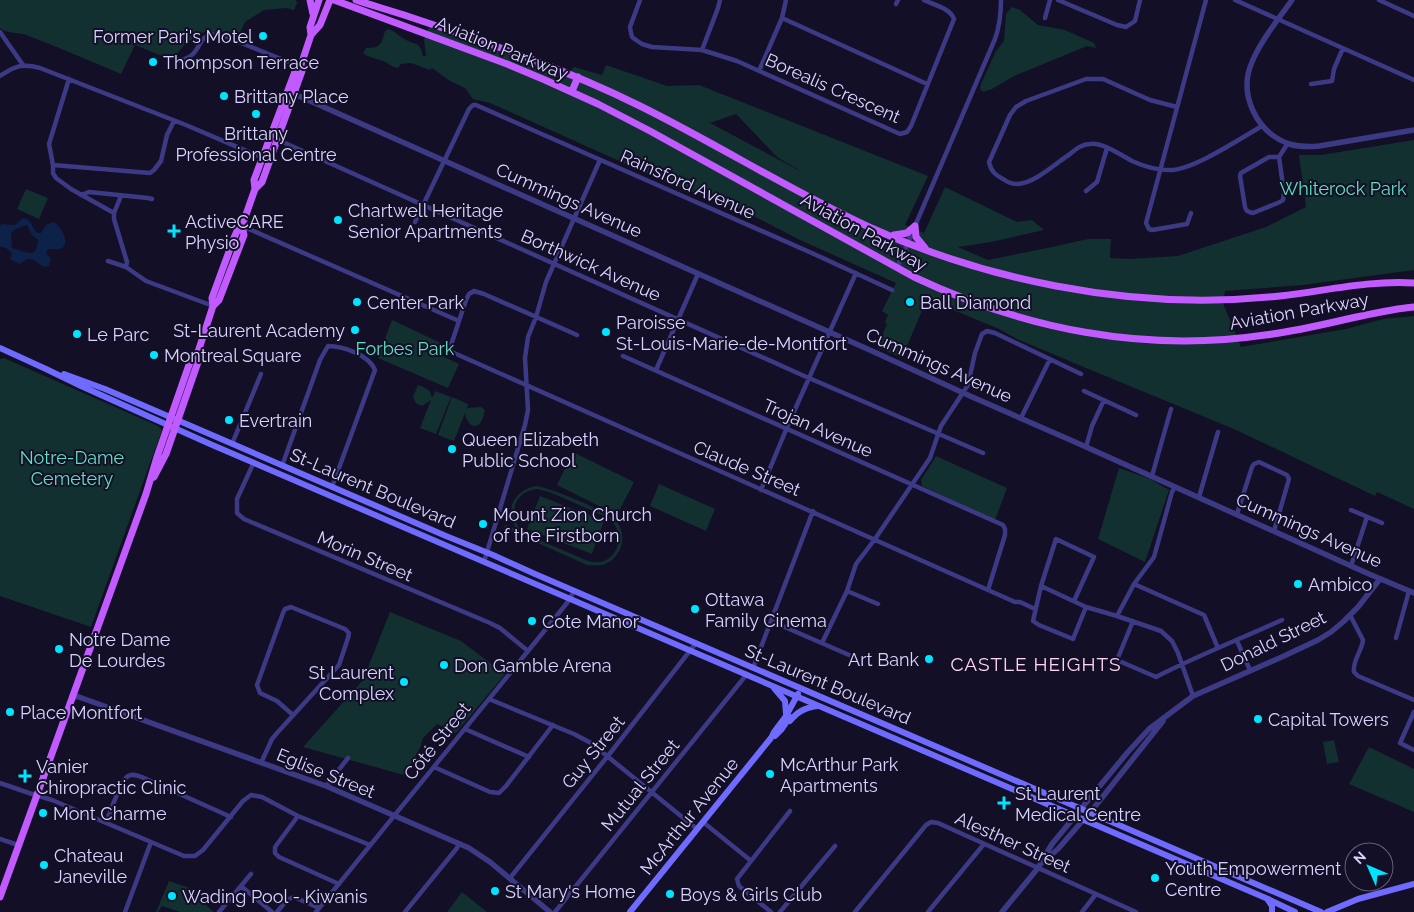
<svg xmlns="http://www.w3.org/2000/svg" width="1414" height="912" viewBox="0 0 1414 912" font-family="Raleway,sans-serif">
<rect width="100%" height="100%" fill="#130f26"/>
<path fill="#12302f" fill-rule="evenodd" d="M0 0H296L297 3 294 10 286 8 264 10 245 22 237 40 231 34H211L204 32 186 43 172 60 135 45 121 74C90 61 58 47 26 35 18 32 7 34 0 28Z
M1012 7 1020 10 1038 25 1065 30 1094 43 1096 48 1087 46 1014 76 992 89 983 92 980 89 981 84 996 51 1004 41 1006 14Z
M429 27 566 76 574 67 602 75 606 65 667 86 699 85 928 176 905 225 924 233 945 187 1017 222 1032 220 1044 230 991 242 958 247 988 260 1052 247 1088 239H1111L1110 258 1129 259 1178 256 1266 227 1306 207 1299 155H1321L1414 140V270L1303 285 1225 291 1223 303 1241 347 1346 329 1383 319 1414 316V509L1377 492 1375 496 1234 429 1086 368 1017 339 999 329 927 299 902 358 877 347 887 324 885 322 888 315 882 311 896 283 800 240 742 210 666 182 490 103 473 99 465 88 450 81 432 68 430 70 411 63 401 64 398 68C392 67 388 63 383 61 376 58 369 58 363 53L366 48C381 48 381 45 385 31L389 29C396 32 400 37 406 40 418 46 419 41 423 56H426L424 39ZM736 114 777 157 804 173 697 116 710 123Z
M26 189 48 198 39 219 17 209Z
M392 320 443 344 440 349 442 356 459 364 448 388 378 358Z
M4 358 158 426 162 430 91 627 0 596V359Z
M418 385C425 388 431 389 432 398L435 391 451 397 436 434 420 428 431 400 422 406 416 403 413 397Z
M452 397 468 404 467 409 468 408 481 407 485 410C484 413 483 420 481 422 473 433 465 419 465 413L454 441 438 435Z
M573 452 634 482 617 515 557 485Z
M936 456 1007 488 995 520 922 486 921 480Z
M1119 468 1150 479 1169 490 1145 562 1098 539Z
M659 484 715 509 706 531 650 506Z
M535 486C549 487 607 511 616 521 629 536 621 559 603 565 597 566 592 565 587 565L504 528 505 525 516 529C505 508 513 492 535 486ZM538 489C555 493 572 502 588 509 595 512 603 515 609 519 624 530 621 554 604 561 598 563 594 562 588 561L523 533C508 516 512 491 538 489Z
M540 496 604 521 592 554 527 529Z
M390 612 461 641 505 674 456 733 437 724 423 738 420 748 409 767 408 771 404 775 303 747 363 680Z
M1334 740 1339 762 1327 764 1323 742Z
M1369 747 1414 769V812L1349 784Z
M169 881 204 893 200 900 214 912H180L162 906 158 912H156Z
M462 892 487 912H447Z"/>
<path fill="#0c2248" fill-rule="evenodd" d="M23 218C34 220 31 229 38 233H41L46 225 54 222C61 227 72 244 60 249 57 250 52 249 48 249L46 253 51 259 49 266 45 267C32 262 33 253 20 264L10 259 12 253 6 248 0 246V226L2 224 15 225ZM26 225H27L31 234 38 240C37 261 25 251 12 248L11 233 14 230Z"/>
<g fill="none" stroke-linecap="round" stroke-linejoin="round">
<path stroke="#3d3a85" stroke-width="4.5" d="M640 0 630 27 631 33 632 37 636 40 642 44 652 47 702 50 737 61 900 134 907 132 911 126 954 19C950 8 934 5 924 0
M1058 0 1117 25 1126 27 1135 21 1140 0
M1235 0 1414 80
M1379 0 1414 16
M896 4 898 0
M782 18 927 84
M1045 18 1050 0
M0 32 23 65
M702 50 718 8 720 0
M180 61C185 59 191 57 194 53 204 40 200 35 219 34L291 63 301 65
M759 71 782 18 786 0
M0 76C15 66 22 63 40 68L186 125 270 161
M69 79 49 144 53 165V173L56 178 71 189 114 213
M1311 84 1332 81 1334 69 1343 48
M1177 107 1150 100 1103 79H1086L1026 101 1016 107 1010 115 989 162C991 171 995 175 1003 179 1007 182 1012 184 1017 184 1034 184 1056 163 1070 154 1076 149 1082 144 1090 144 1102 142 1121 155 1132 161 1143 166 1157 170 1169 170 1192 171 1241 138 1262 126
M276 139 802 375 983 453
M1279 157H1269L1241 173 1240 176 1245 207C1246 211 1248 212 1253 213L1280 202 1283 200 1284 193 1279 157 1288 143
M53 165 150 173 154 170 161 161 167 135 174 121
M1086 191 1097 182 1107 148
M81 195 89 192 148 198 152 199
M121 196 114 213V219L127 262 126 267
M1191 213 1187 224 1152 230 1149 229 1146 223 1206 0
M415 222 469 109 473 105H476L814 254 892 290
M242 226 459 321
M108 261 126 267 146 281 213 306
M897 268 995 39C1000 25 1001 14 1001 0
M577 335 484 294 474 291 469 294 466 300 450 348 451 351 454 353 1015 602H1020L1035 609
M623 356 1003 525 1005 529V535L988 590
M656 370 698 274
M1084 391 1136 415
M1021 418 1050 359
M232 444 261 374
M1086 447 1092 426 1104 400
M254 462 237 499V513L244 519 490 623 500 628 528 651
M282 466 320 360 328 346C343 346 369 355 375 370L332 487
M1152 476 1171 409
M761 490 788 425 856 273
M1199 497 1218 432
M1351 510 1382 523
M1237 514 1252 467 1254 464 1259 462 1287 475 1289 479 1274 531
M484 562 525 425 528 410 525 358 528 337 536 317 546 282 600 160
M1351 566 1367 517
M1134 584 1204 615 1218 648
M1041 586 1086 607 1117 616 1161 631 1172 641 1178 653 1193 696
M847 591 878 604
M1074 601 1094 557 1056 539 1041 586 1033 621 1039 625 1073 639 1086 607
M1350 615 1363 640C1362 651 1352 661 1354 672L1358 676 1414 700
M1117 616 1134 584 1154 557 1172 492 1175 487
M771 621 856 658
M1133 621 1117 660 1156 677C1197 656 1240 639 1282 620
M1396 638 1409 591
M1237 641 1250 670
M822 643 847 591 856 564 875 539 930 458 941 426 968 385 975 353 982 334 987 331 995 333 1081 374
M753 668 813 511
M489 699 574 734 591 743 697 829
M1414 712 1400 743 1414 750
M465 729 529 757
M261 763 272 739 277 733 339 665 348 638 349 633 345 629 291 607 285 609 283 613 257 685 260 693 277 701 293 715
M434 767 490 792 499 793 506 786 553 725
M0 783 29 793 52 800 184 856H195L203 850 243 801 251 795 262 797 298 816 370 845
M326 786 348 758
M298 816 275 847V853L279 857 339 884
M106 822C110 813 121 780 128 776 133 773 139 776 144 778L231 817
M703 822 750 860
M0 839 18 845
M510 878 611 752 696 643
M241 886 272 912
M125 912 151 842
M219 912 251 874
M277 912 287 900 294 897 319 908
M316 912 567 603 574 591
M405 912 457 848 459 843
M555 912 747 674
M771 912 739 886 737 879 790 811
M780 912 835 846
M855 912 926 825 931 822 938 823 1136 912
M928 912 984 844
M1082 912 1096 894"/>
<path stroke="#3d3a85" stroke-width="5.5" d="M1292 0C1278 20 1261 40 1252 62 1238 94 1256 132 1289 144 1299 147 1309 147 1319 146L1414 130
M290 92 872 351 970 396 1075 442 1369 574 1414 593
M72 696 79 697 326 786 469 848 490 862 550 912
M1043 862 1058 849 1097 804 1163 721
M1002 912 1038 868 1052 844 1127 753 1149 729 1193 696 1284 656 1318 640 1331 632 1343 622 1358 607 1380 579"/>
<path stroke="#6f6bff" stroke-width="6" d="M0 348 46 369 81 386 210 444 1268 899 1295 912
M64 374 105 389 446 536 493 555 535 574 1321 912
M774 688 785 701 786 714
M790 721C798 711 805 708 817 706
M775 736 781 730 790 717
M1268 900 1272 906V912
M630 912 771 738 774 732 786 716 798 694
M1327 912 1358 899 1414 884"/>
<path stroke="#c25bff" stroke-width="7" d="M310 0 313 14
M334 0 507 64 545 80 598 104 650 131 914 277C1024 329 1144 353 1265 335 1291 332 1317 326 1343 320 1367 315 1390 309 1414 307
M356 0C374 6 392 11 410 17 488 43 566 69 640 106 717 144 791 191 869 227 929 254 992 274 1056 286 1129 300 1206 304 1280 296 1325 291 1369 280 1414 283
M311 35 310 27 319 0
M572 91 578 77
M255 189 254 180 296 69 301 65
M915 226 916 237 925 248
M894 235 907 233 915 226
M213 306 212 298 234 238 238 229 242 226 255 189 262 182 302 71 301 65 311 35 320 25 330 0
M154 477 166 454 198 362V352L213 306 219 300 244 235 242 226
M0 897 146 494 157 457 190 362 198 352"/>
</g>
<g fill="#00e5ff" stroke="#130f26" stroke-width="2">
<circle cx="263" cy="36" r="5"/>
<circle cx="153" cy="62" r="5"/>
<circle cx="224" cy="96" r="5"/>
<circle cx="256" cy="114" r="5"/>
<circle cx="338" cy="220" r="5"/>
<path d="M171.5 223.5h5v5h5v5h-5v5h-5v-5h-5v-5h5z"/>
<circle cx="357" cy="302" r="5"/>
<circle cx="910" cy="302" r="5"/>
<circle cx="355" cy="330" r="5"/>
<circle cx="606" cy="332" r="5"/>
<circle cx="77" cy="334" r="5"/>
<circle cx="154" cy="355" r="5"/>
<circle cx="229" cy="420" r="5"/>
<circle cx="452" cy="449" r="5"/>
<circle cx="483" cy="524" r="5"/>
<circle cx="1298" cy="584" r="5"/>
<circle cx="695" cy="609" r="5"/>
<circle cx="532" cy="621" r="5"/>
<circle cx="59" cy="649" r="5"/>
<circle cx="929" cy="659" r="5"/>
<circle cx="444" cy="665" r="5"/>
<circle cx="404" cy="682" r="5"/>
<circle cx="10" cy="712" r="5"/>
<circle cx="1258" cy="719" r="5"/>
<circle cx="770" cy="774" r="5"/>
<path d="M22.5 768.5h5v5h5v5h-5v5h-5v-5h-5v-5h5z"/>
<path d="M1001.5 795.5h5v5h5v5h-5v5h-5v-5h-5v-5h5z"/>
<circle cx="43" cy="813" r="5"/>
<circle cx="44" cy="865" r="5"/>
<circle cx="1155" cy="878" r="5"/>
<circle cx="495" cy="891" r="5"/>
<circle cx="670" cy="894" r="5"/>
<circle cx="172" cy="896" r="5"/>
</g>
<g text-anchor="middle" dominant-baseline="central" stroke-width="4" stroke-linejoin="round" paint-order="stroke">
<g font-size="18" fill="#d9d4ff" stroke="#130f26" text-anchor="start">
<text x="253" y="36" text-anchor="end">Former Pari's Motel</text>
<text x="163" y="62">Thompson Terrace</text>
<text x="234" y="96">Brittany Place</text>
<text x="256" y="133" text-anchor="middle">Brittany<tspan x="256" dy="21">Professional Centre</tspan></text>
<text x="348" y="210">Chartwell Heritage<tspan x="348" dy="21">Senior Apartments</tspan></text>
<text x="185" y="221">ActiveCARE<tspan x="185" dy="21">Physio</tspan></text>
<text x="367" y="302">Center Park</text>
<text x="920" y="302">Ball Diamond</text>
<text x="616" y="322">Paroisse<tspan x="616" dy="21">St-Louis-Marie-de-Montfort</tspan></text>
<text x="345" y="330" text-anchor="end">St-Laurent Academy</text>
<text x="87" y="334">Le Parc</text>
<text x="164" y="355">Montreal Square</text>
<text x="239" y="420">Evertrain</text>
<text x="462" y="439">Queen Elizabeth<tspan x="462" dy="21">Public School</tspan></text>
<text x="493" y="514">Mount Zion Church<tspan x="493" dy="21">of the Firstborn</tspan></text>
<text x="1308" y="584">Ambico</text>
<text x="705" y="599">Ottawa<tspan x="705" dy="21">Family Cinema</tspan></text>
<text x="542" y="621">Cote Manor</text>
<text x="69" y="639">Notre Dame<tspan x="69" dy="21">De Lourdes</tspan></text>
<text x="919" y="659" text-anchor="end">Art Bank</text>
<text x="454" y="665">Don Gamble Arena</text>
<text x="394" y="672" text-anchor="end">St Laurent<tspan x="394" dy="21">Complex</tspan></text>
<text x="20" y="712">Place Montfort</text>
<text x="1268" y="719">Capital Towers</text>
<text x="780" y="764">McArthur Park<tspan x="780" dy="21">Apartments</tspan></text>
<text x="36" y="766">Vanier<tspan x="36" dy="21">Chiropractic Clinic</tspan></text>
<text x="1015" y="793">St Laurent<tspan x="1015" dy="21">Medical Centre</tspan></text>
<text x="53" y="813">Mont Charme</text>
<text x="54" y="855">Chateau<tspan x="54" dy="21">Janeville</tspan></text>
<text x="1165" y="868">Youth Empowerment<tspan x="1165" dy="21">Centre</tspan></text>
<text x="505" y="891">St Mary's Home</text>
<text x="680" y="894">Boys &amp; Girls Club</text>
<text x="182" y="896">Wading Pool - Kiwanis</text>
</g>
<g font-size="18" fill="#d9d4ff" stroke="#130f26">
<text transform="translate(502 48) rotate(22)">Aviation Parkway</text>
<text transform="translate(833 88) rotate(24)">Borealis Crescent</text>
<text transform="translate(688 184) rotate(24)">Rainsford Avenue</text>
<text transform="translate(569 200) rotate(24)">Cummings Avenue</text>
<text transform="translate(864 232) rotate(29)">Aviation Parkway</text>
<text transform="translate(591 265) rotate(24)">Borthwick Avenue</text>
<text transform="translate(1299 311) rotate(-10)">Aviation Parkway</text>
<text transform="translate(939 365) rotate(24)">Cummings Avenue</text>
<text transform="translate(818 428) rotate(24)">Trojan Avenue</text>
<text transform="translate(747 468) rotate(23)">Claude Street</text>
<text transform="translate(373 488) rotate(23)">St-Laurent Boulevard</text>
<text transform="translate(1309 530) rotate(24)">Cummings Avenue</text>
<text transform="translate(365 556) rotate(23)">Morin Street</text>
<text transform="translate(1273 641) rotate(-26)">Donald Street</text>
<text transform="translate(828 684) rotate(23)">St-Laurent Boulevard</text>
<text transform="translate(437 741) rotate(-51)">Côté Street</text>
<text transform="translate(593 752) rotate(-51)">Guy Street</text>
<text transform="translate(326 773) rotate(22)">Eglise Street</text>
<text transform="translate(640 785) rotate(-51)">Mutual Street</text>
<text transform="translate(689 816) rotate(-51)">McArthur Avenue</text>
<text transform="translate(1013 842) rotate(24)">Alesther Street</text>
</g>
<g font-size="18" fill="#5fe0c0" stroke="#130f26">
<text x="1343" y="188">Whiterock Park</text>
<text x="405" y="348">Forbes Park</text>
<text x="72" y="457">Notre-Dame<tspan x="72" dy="21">Cemetery</tspan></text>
</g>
<g font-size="19" letter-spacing="1" fill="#ffd6f0" stroke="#130f26">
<text x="1036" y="664">CASTLE HEIGHTS</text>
</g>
</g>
<g transform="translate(1369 867) rotate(315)"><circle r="24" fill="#130f26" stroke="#625e7d"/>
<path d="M0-4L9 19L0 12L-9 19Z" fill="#00e5ff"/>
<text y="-8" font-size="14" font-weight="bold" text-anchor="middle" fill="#d9d4ff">N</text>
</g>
</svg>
